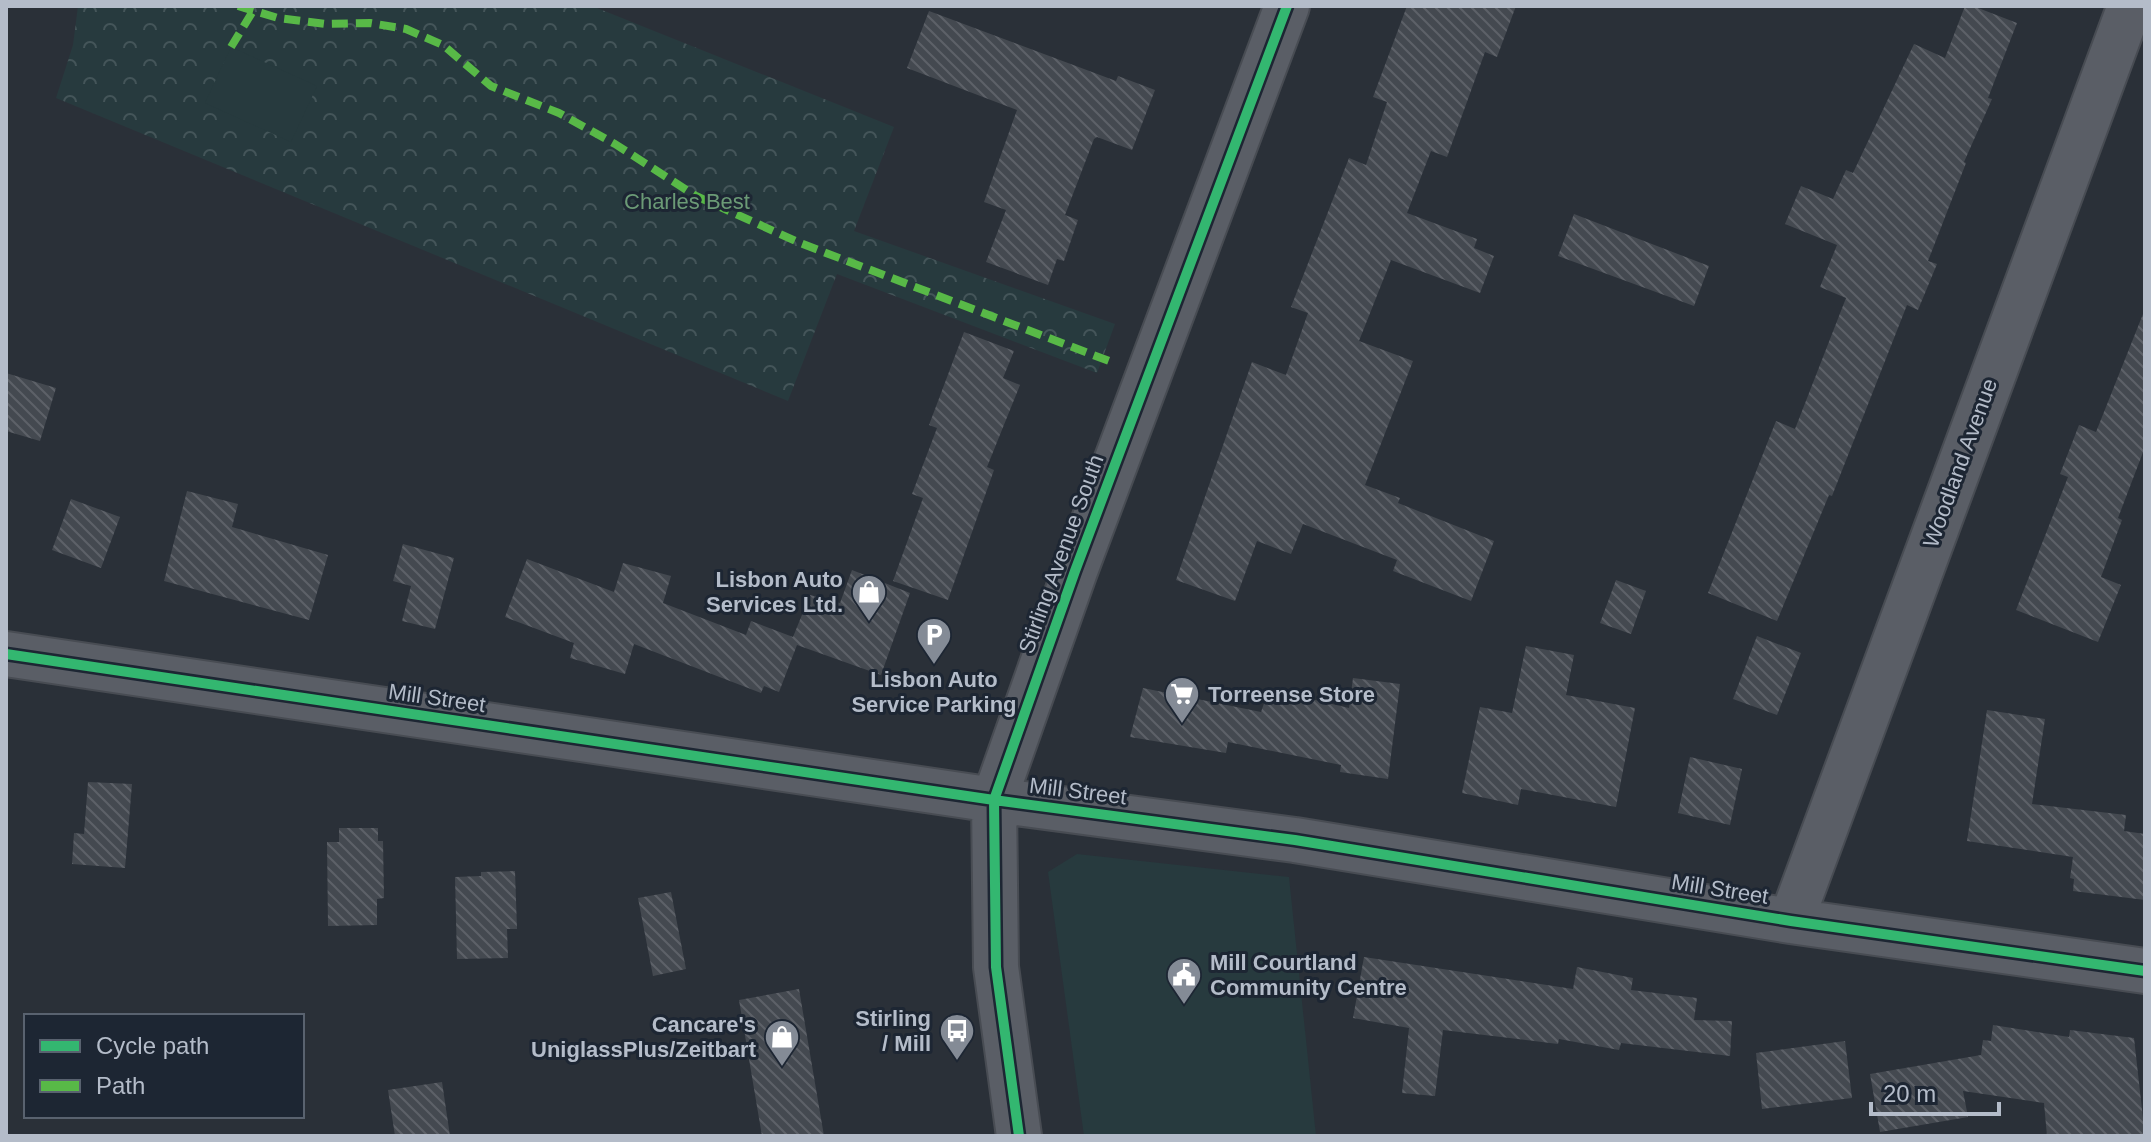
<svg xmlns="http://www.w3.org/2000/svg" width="2151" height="1142" viewBox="0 0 2151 1142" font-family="Helvetica,sans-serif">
<defs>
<pattern id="park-crowns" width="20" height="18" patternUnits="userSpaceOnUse" patternTransform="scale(2)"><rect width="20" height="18" fill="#273a3e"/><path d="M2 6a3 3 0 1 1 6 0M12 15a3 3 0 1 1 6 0" fill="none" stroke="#445559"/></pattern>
<pattern id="building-back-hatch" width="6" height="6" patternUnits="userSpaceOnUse" patternTransform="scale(2)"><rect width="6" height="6" fill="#444950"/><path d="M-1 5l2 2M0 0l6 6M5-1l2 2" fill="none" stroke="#5d6168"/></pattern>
</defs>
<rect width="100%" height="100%" fill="#2a3038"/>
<path fill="url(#park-crowns)" d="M78 6H592L894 127 854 231 1115 324 1097 373 837 274 788 401 56 98 73 45Z"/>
<path fill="#273a3e" d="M231 47 317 86 291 142 205 103Z
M1077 854 1289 877 1316 1136H1084L1048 872Z"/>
<path fill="url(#building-back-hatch)" d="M1407 6H1516L1497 57 1485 52 1447 157 1431 151 1407 213 1477 239 1474 248 1494 256 1480 293 1391 260 1359 341 1413 361 1365 485 1400 498 1398 503 1494 541 1471 601 1393 571 1397 560 1303 524 1291 554 1257 541 1235 601 1176 580 1252 362 1286 375 1308 313 1291 307 1349 158 1366 165 1387 102 1373 97Z
M1965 6H1973L2017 23 1988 98 1992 99 1964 162 1966 163 1928 261 1937 264 1918 310 1907 305 1832 496 1829 495 1777 621 1708 593 1776 421 1795 429 1846 298 1820 287 1837 245 1785 224 1801 186 1833 199 1846 170 1853 173 1914 44 1945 58Z
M929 11 1116 81 1118 76 1155 90 1132 150 1097 137 1094 139 1065 215 1078 220 1064 261 1057 259 1048 285 986 262 1006 210 984 202 1017 110 907 68Z
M1574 214 1709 266 1694 306 1558 256Z
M2143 314 2145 447 2118 518 2122 520 2101 577 2121 585 2098 642 2016 610 2068 477 2060 474 2079 425 2096 432Z
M964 332 1014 351 1003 378 1020 385 987 467 994 470 948 600 893 581 923 498 912 494 937 428 929 425Z
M6 373 56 388 40 441 6 431Z
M187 491 238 504 232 527 328 555 309 620 164 581Z
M71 499 120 517 101 568 52 550Z
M403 544 454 558 435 629 402 621 411 586 393 581Z
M527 559 614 592 623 563 671 576 663 603 746 635 751 621 793 637 810 595 840 603 852 570 910 593 881 675 797 645 779 692 764 686 761 693 634 644 625 674 570 658 574 643 505 617Z
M1616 580 1646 591 1631 634 1600 623Z
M1757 636 1801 653 1777 715 1733 699Z
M1526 646 1574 655 1566 695 1635 708 1616 807 1521 789 1518 805 1462 793 1480 707 1512 713Z
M1353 678 1400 684 1388 779 1340 772 1341 765 1228 742 1226 753 1130 737 1143 688 1261 712 1269 689 1349 708Z
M1987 710 2045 719 2032 804 2126 815 2124 831 2145 834V900L2073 891 2074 879 2070 878 2073 857 1967 841Z
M1690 757 1742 769 1730 825 1678 813Z
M88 782 132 784 125 868 72 864 74 833 84 834Z
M339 828H378V841H383L384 898 377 899V925L328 926 327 842H339Z
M515 871 517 929H507L508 958 457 959 455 877 481 876V872Z
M671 892 686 969 653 976 638 898Z
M1364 957 1573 989 1577 967 1633 978 1631 990 1697 998 1694 1020 1732 1021 1730 1056 1621 1043 1619 1050 1559 1039 1558 1044 1443 1030 1435 1096 1402 1093 1409 1028 1353 1018Z
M799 989 824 1136H762L739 1000Z
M1993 1025 2069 1037 2070 1030 2134 1038 2145 1136H2047L2044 1103 1963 1091 1968 1117 1880 1132 1870 1074 1981 1055 1983 1040 1991 1041Z
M1845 1041 1852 1098 1762 1109 1756 1053Z
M442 1082 450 1136H395L388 1090Z"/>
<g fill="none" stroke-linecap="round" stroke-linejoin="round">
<defs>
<path id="minor" d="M6 654 994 800 1295 840 1791 921 2145 971
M1791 921 2130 6
M1019 1136 996 967 994 800 1075 571 1287 6"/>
</defs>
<use href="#minor" stroke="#484c53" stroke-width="48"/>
<use href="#minor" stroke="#5a5e66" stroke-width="44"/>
<path stroke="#58b947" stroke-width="8" stroke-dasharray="16 8" stroke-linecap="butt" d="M238 6 278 18 326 24 370 23 406 29 443 45 491 86 559 113 615 144 696 196 800 243 1109 361
M231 47 253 11"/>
<defs>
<path id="cycleway" d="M6 654 994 800 1295 840 1791 921 2145 971
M1019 1136 996 967 994 800 1075 571 1287 6"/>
</defs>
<use href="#cycleway" stroke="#1d2633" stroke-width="15"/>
<use href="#cycleway" stroke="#33b770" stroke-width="10"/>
</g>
<defs>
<symbol id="shop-pin" viewBox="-11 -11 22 30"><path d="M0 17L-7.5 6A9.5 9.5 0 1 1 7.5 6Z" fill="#848b96" stroke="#1d2633"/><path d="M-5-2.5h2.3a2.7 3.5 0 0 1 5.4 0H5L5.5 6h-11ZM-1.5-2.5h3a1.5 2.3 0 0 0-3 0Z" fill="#fff"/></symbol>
<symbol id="parking-pin" viewBox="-11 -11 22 30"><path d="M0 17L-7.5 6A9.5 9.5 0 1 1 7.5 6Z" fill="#848b96" stroke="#1d2633"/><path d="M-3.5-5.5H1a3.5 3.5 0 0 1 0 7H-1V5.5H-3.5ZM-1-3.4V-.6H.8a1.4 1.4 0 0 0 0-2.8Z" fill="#fff"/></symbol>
<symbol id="supermarket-pin" viewBox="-11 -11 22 30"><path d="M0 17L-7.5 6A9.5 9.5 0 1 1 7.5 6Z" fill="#848b96" stroke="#1d2633"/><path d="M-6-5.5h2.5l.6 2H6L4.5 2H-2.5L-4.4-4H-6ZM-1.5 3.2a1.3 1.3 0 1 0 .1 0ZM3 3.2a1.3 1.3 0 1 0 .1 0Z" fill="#fff"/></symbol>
<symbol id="civic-pin" viewBox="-11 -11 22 30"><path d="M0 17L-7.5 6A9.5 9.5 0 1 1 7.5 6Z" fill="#848b96" stroke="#1d2633"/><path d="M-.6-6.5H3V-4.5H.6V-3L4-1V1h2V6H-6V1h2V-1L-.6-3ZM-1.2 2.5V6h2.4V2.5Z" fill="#fff"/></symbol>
<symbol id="bus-pin" viewBox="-11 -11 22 30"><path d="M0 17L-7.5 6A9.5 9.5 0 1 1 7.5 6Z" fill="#848b96" stroke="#1d2633"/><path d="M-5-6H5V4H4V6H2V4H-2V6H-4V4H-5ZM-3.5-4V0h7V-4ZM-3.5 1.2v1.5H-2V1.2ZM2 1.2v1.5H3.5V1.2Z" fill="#fff"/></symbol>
</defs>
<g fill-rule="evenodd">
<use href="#shop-pin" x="849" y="572" width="40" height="54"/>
<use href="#parking-pin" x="914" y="615" width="40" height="54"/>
<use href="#supermarket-pin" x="1162" y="674" width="40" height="54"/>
<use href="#civic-pin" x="1164" y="955" width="40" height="54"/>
<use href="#bus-pin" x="937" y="1011" width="40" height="54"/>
<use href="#shop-pin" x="762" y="1017" width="40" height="54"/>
</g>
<g text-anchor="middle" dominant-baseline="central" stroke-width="6" stroke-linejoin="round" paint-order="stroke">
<g font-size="22" fill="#6b9a76" stroke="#1d2633">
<text x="687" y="201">Charles Best</text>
</g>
<g font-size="22" fill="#b4bcc9" stroke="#1d2633">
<text transform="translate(1960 463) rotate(-70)">Woodland Avenue</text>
<text transform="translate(1061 554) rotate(-70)">Stirling Avenue South</text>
<text transform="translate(437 698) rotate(8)">Mill Street</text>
<text transform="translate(1078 791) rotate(7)">Mill Street</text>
<text transform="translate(1720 889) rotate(9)">Mill Street</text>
</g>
<g font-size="22" font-weight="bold" fill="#b4bcc9" stroke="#1d2633" text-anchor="end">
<text x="843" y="579">Lisbon Auto<tspan x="843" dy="25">Services Ltd.</tspan></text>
<text x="934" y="679" text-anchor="middle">Lisbon Auto<tspan x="934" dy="25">Service Parking</tspan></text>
<text x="1208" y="694" text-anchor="start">Torreense Store</text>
<text x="1210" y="962" text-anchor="start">Mill Courtland<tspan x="1210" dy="25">Community Centre</tspan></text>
<text x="931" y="1018">Stirling<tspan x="931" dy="25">/ Mill</tspan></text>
<text x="756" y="1024">Cancare's<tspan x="756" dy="25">UniglassPlus/Zeitbart</tspan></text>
</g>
</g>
<rect width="2151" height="1142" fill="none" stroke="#b4bcc9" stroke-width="16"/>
<rect x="24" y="1014" width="280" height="104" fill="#1d2633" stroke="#59626f" stroke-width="2"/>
<rect x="40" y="1040" width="40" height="12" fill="#33b770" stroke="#59626f" stroke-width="2"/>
<text x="96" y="1054" font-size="24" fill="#b4bcc9">Cycle path</text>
<rect x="40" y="1080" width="40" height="12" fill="#58b947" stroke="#59626f" stroke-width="2"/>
<text x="96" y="1094" font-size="24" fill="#b4bcc9">Path</text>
<path d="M1871 1102v12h128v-12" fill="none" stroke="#b4bcc9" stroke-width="4"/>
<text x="1883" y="1102" font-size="24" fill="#b4bcc9" stroke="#1d2633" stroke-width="6" paint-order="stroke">20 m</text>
</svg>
